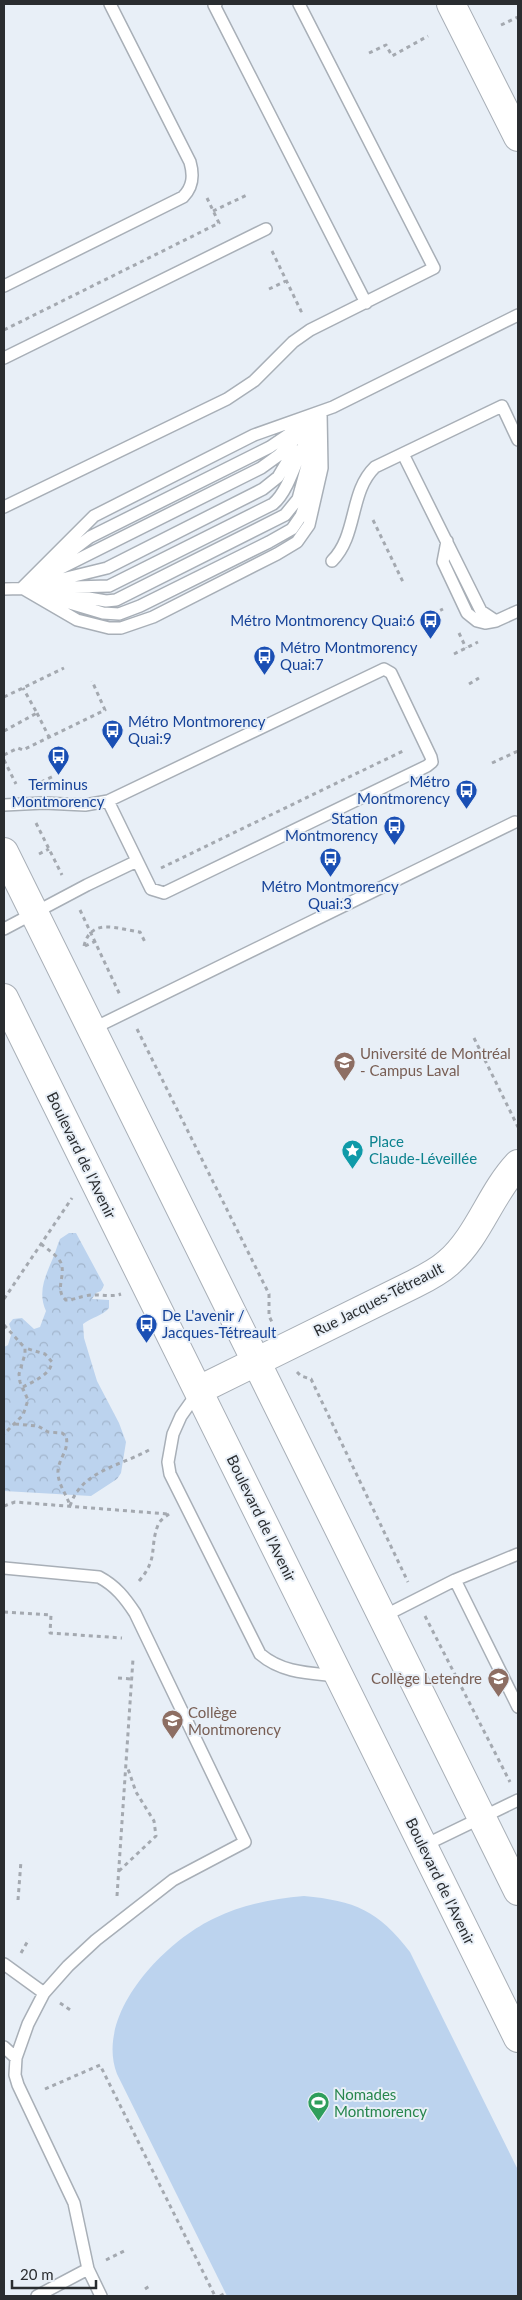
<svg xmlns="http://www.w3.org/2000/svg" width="522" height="2300" viewBox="0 0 522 2300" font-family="Lato,sans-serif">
<defs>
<pattern id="forest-crowns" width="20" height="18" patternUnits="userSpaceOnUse" patternTransform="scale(1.25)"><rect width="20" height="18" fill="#bcd3ee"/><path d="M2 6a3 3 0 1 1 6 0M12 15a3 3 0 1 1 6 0" fill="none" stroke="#a2b5cc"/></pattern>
</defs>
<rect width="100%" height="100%" fill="#e8eff7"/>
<path fill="url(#forest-crowns)" d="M69 1233H76L104 1285 101 1291 96 1293 92 1299 109 1300V1308C102 1316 92 1317 83 1324L84 1338 97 1381 119 1423 126 1442 121 1473 117 1479 91 1496 4 1491V1347L8 1345 12 1332 9 1324 13 1319 22 1318 34 1329 40 1327 46 1311C35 1287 51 1268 58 1244L60 1239Z"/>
<path fill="#bcd3ee" d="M304 1896C355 1901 378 1910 410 1952L518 2170V2296H227L117 2074C94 2014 165 1941 215 1918 243 1904 273 1899 304 1896Z"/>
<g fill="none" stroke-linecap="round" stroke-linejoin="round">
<defs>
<path id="lane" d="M216 4 214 5 366 303
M4 286 183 197C193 187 194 176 190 162L110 4
M4 358 266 229
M403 454 481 611 496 621 518 611
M4 507 227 399 254 381 293 342 310 330 434 268 299 4
M447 541 443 562 467 613 477 621 485 623 496 621
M332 561C358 535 349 492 375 467L502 406 518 440
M52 566 90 537 270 447 301 426
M35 581 261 468 279 455 310 424
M50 582 107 568 263 489 278 477 294 450
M22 588 94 516 254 435 333 407 518 315
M22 588 77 620 109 628H121L153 617 277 554 297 542 309 525 322 468 321 412
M4 589 109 586 273 504C290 490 298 453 310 431
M48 591 106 601 116 600 285 515 298 499 319 421
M46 596 103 613 119 614 140 606 269 542 292 529 301 516 308 497 316 446
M4 805 44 803 85 805 108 801 384 669 391 673 431 757 432 762 427 766 164 893 151 889 108 801
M4 929 87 885 137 861
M92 1029 515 822
M198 1392 181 1416 173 1434 168 1462 170 1474 260 1654C282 1673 309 1673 338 1676
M4 1568 99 1577C116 1586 125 1598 135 1613L245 1842 173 1880 96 1940 68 1966 44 1993 28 2024 16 2058 15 2075 18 2085 74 2203 88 2269 101 2296
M455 1580 518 1707
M382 1617 455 1580 518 1554
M423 1846 518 1800
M4 1964 44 1993
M4 2047 16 2058
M37 2296 88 2269"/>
<path id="secondary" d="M451 4 518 137
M4 852 518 1891
M4 998 518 2038
M199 1390 414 1284C426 1278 438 1272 448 1263 479 1236 490 1194 518 1164"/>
</defs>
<use href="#lane" stroke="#a8afb7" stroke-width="14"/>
<use href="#secondary" stroke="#a8afb7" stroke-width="30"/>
<path stroke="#a4a9b0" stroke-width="3" stroke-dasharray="4 4" stroke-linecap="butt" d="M501 25 518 17
M369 53 386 45 392 56 428 36
M213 211 249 194
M272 251 301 311 303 310
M269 289 286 281
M4 330 219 223 207 198
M373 520 403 582
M433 614 443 609
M459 633 466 648
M454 654 478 642
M469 684 479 678
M4 697 64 668
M37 713 49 737
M4 731 37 713 23 688
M4 755 18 748 23 750 105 710 92 681
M4 760 16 784
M492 763 518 751
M41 782 54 776
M36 823 62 875
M39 854 49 849
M161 868 405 750
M80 910 120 995
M84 946C91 917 117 929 140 932L145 942
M85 946 96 941
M137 1029 269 1294V1316L273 1324
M474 1038 518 1127
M41 1244C47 1249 58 1256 61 1263 66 1276 54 1290 66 1300 74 1300 78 1297 85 1296 98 1293 109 1298 121 1294
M4 1299 72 1198
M4 1325 25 1348V1354L19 1374 20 1382 28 1400 23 1415 4 1434
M297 1372 301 1376 311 1379 408 1582
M23 1387C34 1381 50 1375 52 1362L45 1354 25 1348
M15 1424 38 1426 48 1432 62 1433 66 1436C70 1451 57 1459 58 1474 59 1486 67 1495 70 1506
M4 1506 15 1502 168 1514
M70 1506C81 1471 120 1466 149 1450
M139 1581C159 1558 149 1548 158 1525 159 1521 165 1517 169 1514
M4 1612 51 1615 50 1633 122 1638
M425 1616 510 1782
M118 1678 131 1679
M119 1871 156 1836 154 1821 136 1792 127 1766
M117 1896 133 1659
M18 1900 21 1861
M21 1953 29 1939
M60 2003 72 2011
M45 2089 100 2065 215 2296
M106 2260 126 2250
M145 2289 151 2285
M220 2296 226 2293"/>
<use href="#lane" stroke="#fff" stroke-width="11"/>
<use href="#secondary" stroke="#fff" stroke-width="28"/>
</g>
<defs>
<symbol id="bus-pin" viewBox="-11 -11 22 30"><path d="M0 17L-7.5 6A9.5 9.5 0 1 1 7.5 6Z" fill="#1a4fb4" stroke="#e8eff7"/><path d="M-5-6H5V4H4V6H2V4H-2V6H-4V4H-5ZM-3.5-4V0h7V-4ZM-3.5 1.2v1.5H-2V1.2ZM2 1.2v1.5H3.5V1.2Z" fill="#fff"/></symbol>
<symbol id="university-pin" viewBox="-11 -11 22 30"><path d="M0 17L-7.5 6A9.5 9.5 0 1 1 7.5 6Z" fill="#8d6e63" stroke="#e8eff7"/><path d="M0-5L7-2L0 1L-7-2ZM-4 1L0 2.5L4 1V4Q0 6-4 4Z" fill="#fff"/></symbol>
<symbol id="sight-pin" viewBox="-11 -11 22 30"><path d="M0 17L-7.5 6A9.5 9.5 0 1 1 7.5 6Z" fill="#0f9aa8" stroke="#e8eff7"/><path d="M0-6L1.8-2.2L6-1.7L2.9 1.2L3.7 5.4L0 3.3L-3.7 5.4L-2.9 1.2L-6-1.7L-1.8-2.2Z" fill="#fff"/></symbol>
<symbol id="school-pin" viewBox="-11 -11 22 30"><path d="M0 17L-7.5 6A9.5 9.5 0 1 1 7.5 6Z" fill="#8d6e63" stroke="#e8eff7"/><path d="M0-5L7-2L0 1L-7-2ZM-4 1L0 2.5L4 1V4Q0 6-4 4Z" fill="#fff"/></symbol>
<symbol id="stadium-pin" viewBox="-11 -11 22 30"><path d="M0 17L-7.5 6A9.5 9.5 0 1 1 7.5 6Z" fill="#2e9e5b" stroke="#e8eff7"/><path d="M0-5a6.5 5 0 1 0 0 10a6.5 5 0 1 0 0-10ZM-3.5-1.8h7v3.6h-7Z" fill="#fff"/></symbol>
</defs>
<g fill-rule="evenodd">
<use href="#bus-pin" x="418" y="608" width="25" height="34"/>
<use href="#bus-pin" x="252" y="644" width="25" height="34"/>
<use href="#bus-pin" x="100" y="718" width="25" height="34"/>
<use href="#bus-pin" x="46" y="744" width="25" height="34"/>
<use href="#bus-pin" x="454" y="778" width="25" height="34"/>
<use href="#bus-pin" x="382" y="814" width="25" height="34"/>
<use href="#bus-pin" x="318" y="846" width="25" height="34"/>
<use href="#university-pin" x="332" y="1050" width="25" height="34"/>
<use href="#sight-pin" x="340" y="1138" width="25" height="34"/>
<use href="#bus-pin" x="134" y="1312" width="25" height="34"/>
<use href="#school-pin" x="486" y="1666" width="25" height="34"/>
<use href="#university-pin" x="160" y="1708" width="25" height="34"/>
<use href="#stadium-pin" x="306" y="2090" width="25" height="34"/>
</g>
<g text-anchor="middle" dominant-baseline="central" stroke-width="4" stroke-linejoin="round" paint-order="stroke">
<g font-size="15" fill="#164399" stroke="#e8eff7" text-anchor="end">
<text x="415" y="620">Métro Montmorency Quai:6</text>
<text x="280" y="647" text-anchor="start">Métro Montmorency<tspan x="280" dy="17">Quai:7</tspan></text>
<text x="128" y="721" text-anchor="start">Métro Montmorency<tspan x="128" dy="17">Quai:9</tspan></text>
<text x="450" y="781">Métro<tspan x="450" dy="17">Montmorency</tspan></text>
<text x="58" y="784" text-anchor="middle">Terminus<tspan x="58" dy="17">Montmorency</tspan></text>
<text x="378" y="818">Station<tspan x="378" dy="17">Montmorency</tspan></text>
<text x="330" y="886" text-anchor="middle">Métro Montmorency<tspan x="330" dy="17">Quai:3</tspan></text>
<text x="162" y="1315" text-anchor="start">De L'avenir /<tspan x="162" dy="17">Jacques-Tétreault</tspan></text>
</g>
<g font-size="15" fill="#785e54" stroke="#e8eff7" text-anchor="start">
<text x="360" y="1053">Université de Montréal<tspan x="360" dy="17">- Campus Laval</tspan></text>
<text x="482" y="1678" text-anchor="end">Collège Letendre</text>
<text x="188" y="1712">Collège<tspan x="188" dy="17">Montmorency</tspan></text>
</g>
<g font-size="15" fill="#0d838f" stroke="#e8eff7" text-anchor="start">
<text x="369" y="1141">Place<tspan x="369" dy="17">Claude-Léveillée</tspan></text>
</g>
<g font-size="15" fill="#2a2d30" stroke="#e8eff7">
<text transform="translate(82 1155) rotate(64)">Boulevard de l'Avenir</text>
<text transform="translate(378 1299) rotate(-27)">Rue Jacques-Tétreault</text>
<text transform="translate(262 1518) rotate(64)">Boulevard de l'Avenir</text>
<text transform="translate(441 1881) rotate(64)">Boulevard de l'Avenir</text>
</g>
<g font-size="15" fill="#27864d" stroke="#e8eff7" text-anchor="start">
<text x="334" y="2094">Nomades<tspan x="334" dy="17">Montmorency</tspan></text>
</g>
</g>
<rect width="522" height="2300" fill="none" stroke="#2a2d30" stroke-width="10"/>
<path d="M12 2280v8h84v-8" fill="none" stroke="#2a2d30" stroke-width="2.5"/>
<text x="20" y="2280" font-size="15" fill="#2a2d30" stroke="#e8eff7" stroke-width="4" paint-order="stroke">20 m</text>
</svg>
